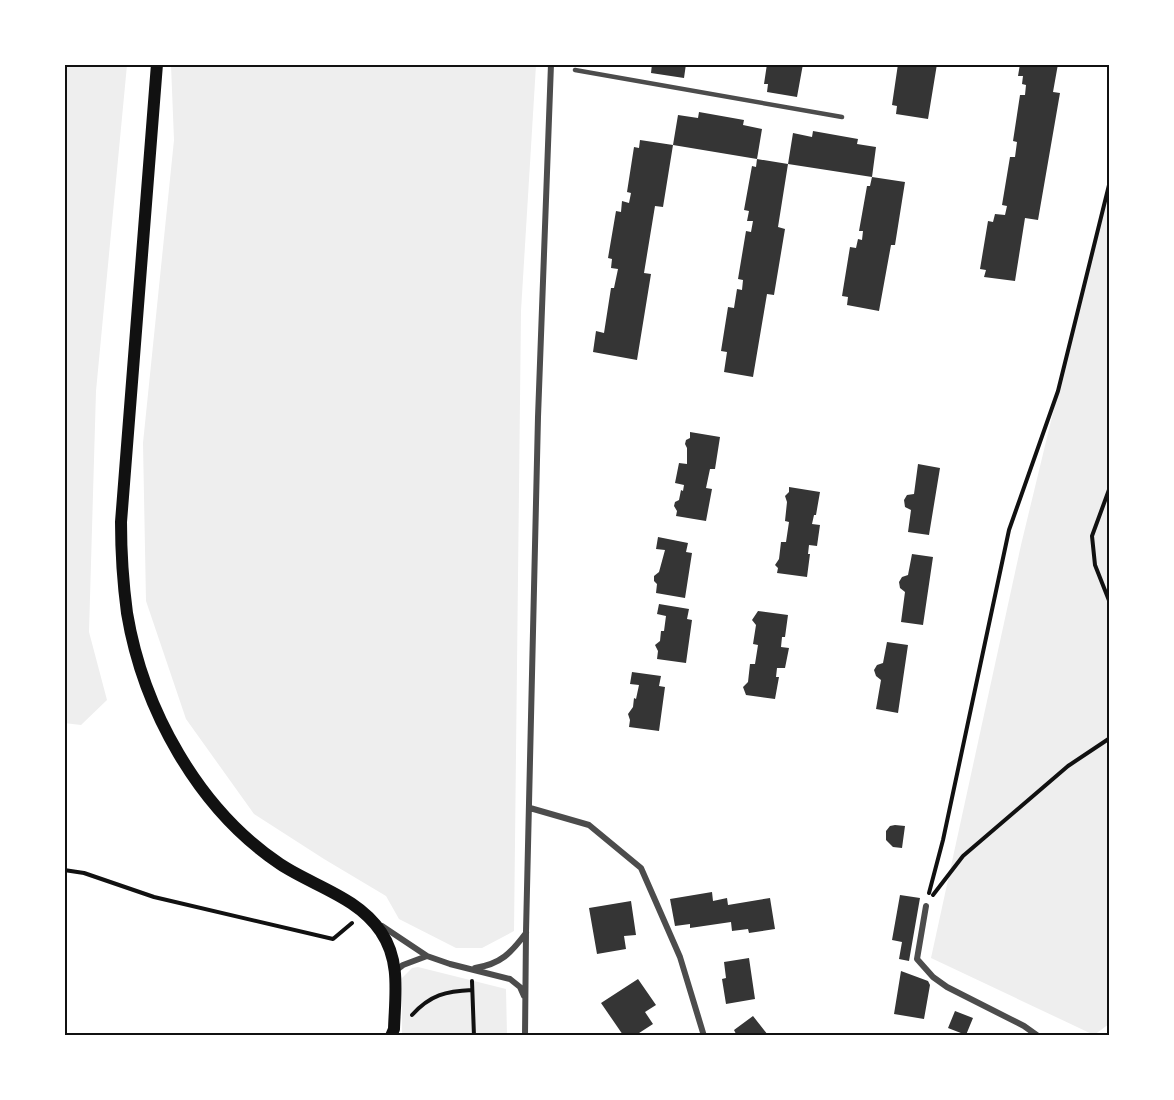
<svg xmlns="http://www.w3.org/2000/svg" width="1174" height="1100" viewBox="0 0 1174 1100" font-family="'DejaVu Sans',sans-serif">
<rect width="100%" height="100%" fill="#fff"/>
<path fill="#eee" d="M65 64 127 65 96 391 89 632 107 700 81 725 64 723Z
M171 65H536L521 311 514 931 482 948H456L399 919 386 896 324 859 254 814 186 719 146 601 143 443 174 140Z
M1109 181V1024L1094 1035 931 958 1021 545Z
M418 967 506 989 507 1035 402 1036V978L412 968Z"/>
<path fill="#353535" d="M652 64H686L684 78 651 73Z
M767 64H803L797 97 767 92 768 84H764Z
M898 64H937L928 119 896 114 897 106 892 105Z
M1020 64H1058L1053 92 1060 93 1038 220 1025 218 1015 281 984 277 986 270 980 269 988 221 993 222 995 214 1005 215 1007 206 1002 205 1010 157H1015L1017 142 1013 141 1020 95H1025L1026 85 1022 84 1023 76H1018Z
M699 112 744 120 743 125 762 129 757 159 673 145 678 115 698 118Z
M813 131 858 139 857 144 876 147 872 177 905 182 895 245H891L879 311 847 305 848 297 842 296 850 247 856 248 858 239 862 240 863 231H859L867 186H870L872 177 788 164 778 227 785 229 774 295 767 294 753 377 724 372 727 352 721 351 728 307 734 308 737 289 742 290 743 280 738 279 746 231 751 232 753 221H747L749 211 744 210 752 166 756 167 757 159 788 164 793 133 812 137Z
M640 140 673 145 663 207 655 206 644 273 651 274 637 360 593 352 596 331 604 333 611 288H614L618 269 611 268 612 259 608 258 616 211 621 212 622 201 629 203 631 193 627 192 634 147 639 148Z
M690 432 720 437 715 469H710L706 488 712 489 706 521 676 516 677 511 674 506 675 502 679 500 681 490 683 491 684 485 675 483 679 463 687 464V448L685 444 686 440 690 438Z
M918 464 940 468 929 535 908 532 911 510 905 507 904 500 907 495 914 494Z
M789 487 820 492 816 515H814L812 524 820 525 817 546 809 545 808 554H810L807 577 777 573 778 568 775 565 779 559 781 542H786L789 522 785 521 787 502 785 496 789 492Z
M658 537 688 543 686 552 692 553 685 598 656 593 657 584 654 581V576L659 572 665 550 656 549Z
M912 554 933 557 923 625 901 622 905 592 900 588 899 582 902 577 908 575Z
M659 604 689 609 687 619 692 620 686 663 657 659 658 651 655 645 660 641 661 631H664L666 616 657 614Z
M758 611 788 615 785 637H782L781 647 789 648 785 668H777L776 677H779L775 699 746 695 743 687 748 682 750 664H755L758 645 753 644 756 625 752 620Z
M887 642 908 645 898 713 876 709 881 680 876 676 874 670 877 665 883 663Z
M632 672 661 676 659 686 665 687 659 731 629 727 630 720 628 714 633 707 634 698 636 699 639 685 630 684Z
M895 825 905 826 902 848 893 847 886 840V831L890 826Z
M712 892 713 901 727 898 728 905 770 898 775 929 749 933 748 929 732 931 731 922 690 928V924L675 926 670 899Z
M900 895 920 898 909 961 899 959 902 942 892 940Z
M631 901 636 935 624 936 626 949 597 954 589 908Z
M749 958 755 999 726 1004 722 979 726 978 724 962Z
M901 971 928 981 930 985 924 1019 894 1014Z
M638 979 656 1005 645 1012 653 1024 636 1035H623L601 1003Z
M955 1011 973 1018 966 1035 948 1028Z
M753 1016 768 1035H734L736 1034 734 1030Z"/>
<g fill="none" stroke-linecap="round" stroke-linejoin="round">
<path stroke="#111" stroke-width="4" d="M1110 487 1092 536 1095 565 1110 603
M64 870 84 873 154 897 333 939 352 923
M929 893 943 840 1009 530 1058 391 1110 181
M933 895 963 856 1068 766 1110 738
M472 981 474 1036
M412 1015C430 995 446 991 472 990"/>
<path stroke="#4c4c4c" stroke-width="4.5" d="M575 70 842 117"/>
<path stroke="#4c4c4c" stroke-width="6" d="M530 808 589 825 641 868 680 957 704 1036
M926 906 917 959 933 977 947 987 1024 1026 1038 1036
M382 926 427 956 450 964 510 979 520 987 524 996
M475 968C501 964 511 953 526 933
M395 971 403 965 427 956
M525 1036 526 932 538 417 551 64"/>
<path stroke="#111" stroke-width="12" d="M157 64 121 522C121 553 123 583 127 613 143 709 198 809 280 864 313 886 358 897 381 932 401 961 395 996 394 1029L391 1036"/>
</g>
<rect width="1174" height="1100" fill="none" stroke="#ffffff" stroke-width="132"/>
<rect x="66" y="66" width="1042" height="968" fill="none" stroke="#111" stroke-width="2"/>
</svg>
